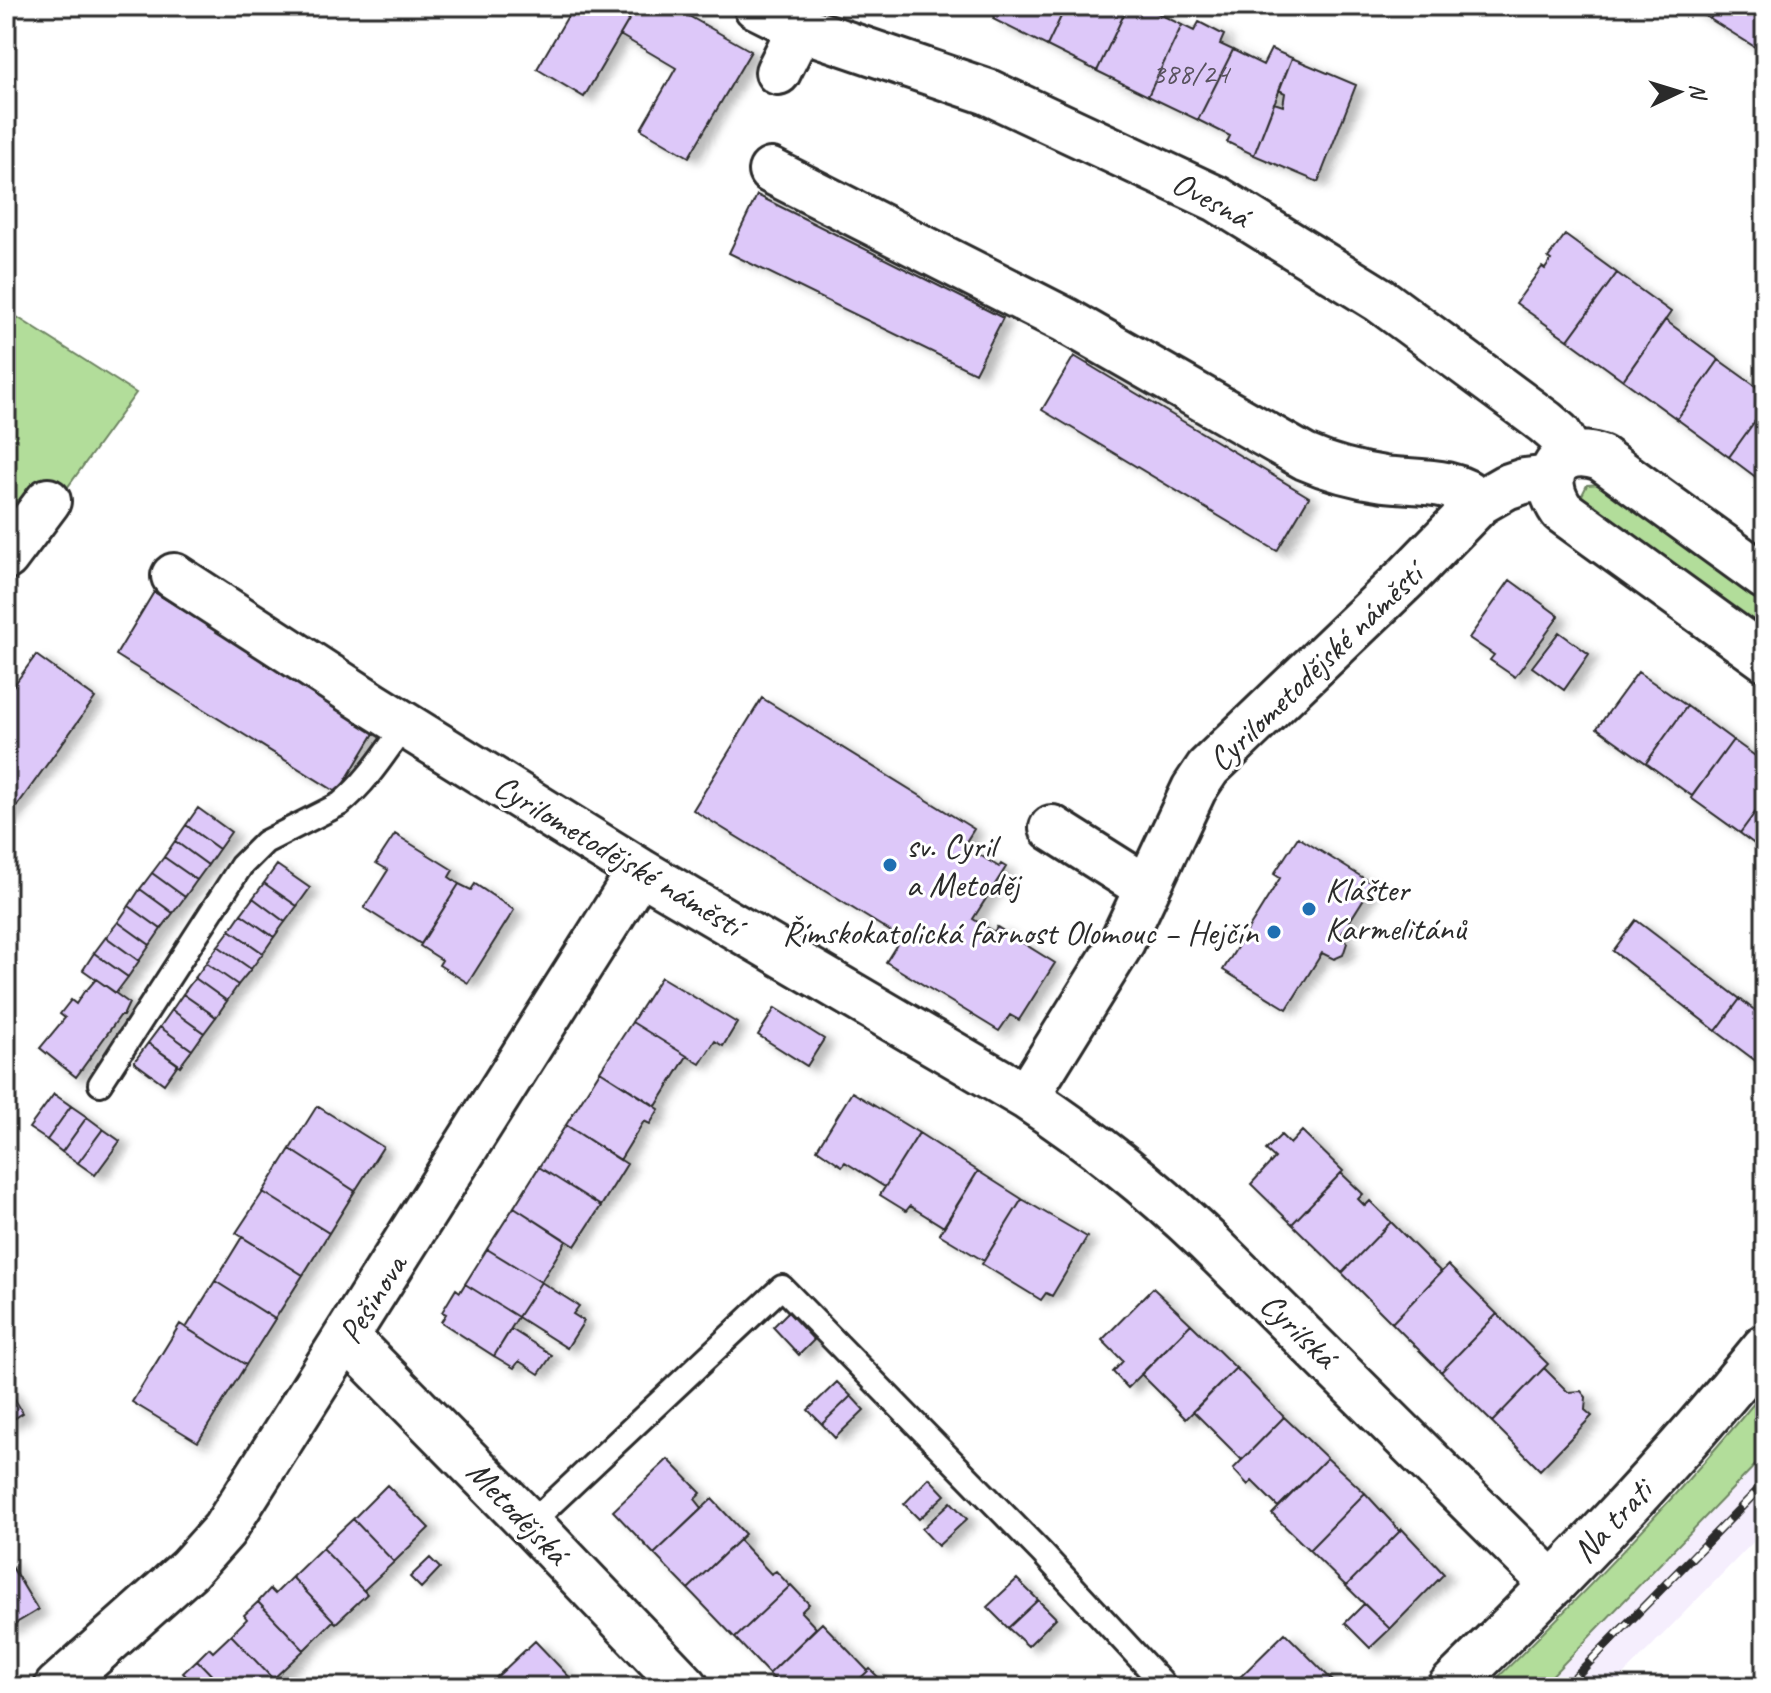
<svg xmlns="http://www.w3.org/2000/svg" width="1771" height="1693" viewBox="0 0 1771 1693" font-family="Caveat,sans-serif">
<defs>
<filter id="shadow"><feDropShadow dx="9" dy="5" stdDeviation="4" flood-color="#0004"/></filter>
</defs>
<rect width="100%" height="100%" fill="#fff"/>
<filter id="ink" filterUnits="userSpaceOnUse"><feTurbulence type="fractalNoise" baseFrequency=".0125" numOctaves="2"/><feDisplacementMap in="SourceGraphic" scale="16" xChannelSelector="R" yChannelSelector="G"/><feConvolveMatrix kernelMatrix="1 2 1 2 8 2 1 2 1" color-interpolation-filters="sRGB"/></filter>
<g filter="url(#ink)">
<path fill="#f5eefd" d="M1765 1436V1530L1638 1660 1611 1687H1518Z"/>
<path fill="#b2dd9a" stroke="#6e8462" stroke-width="2" d="M6 310 136 393 6 572Z
M1602 484 1765 598V643L1582 505V495L1587 485Z
M1765 1390V1455L1541 1687H1488C1585 1593 1679 1495 1765 1390Z"/>
<path fill="#ddc8f9" stroke="#2b2b2b" stroke-width="2" filter="url(#shadow)" d="M566 6H637L584 97 537 69 572 9Z
M637 6H671L751 51 689 157 641 129 676 68 620 35Z
M999 6H1066L1047 46 993 19Z
M1066 6H1128L1097 71 1047 46Z
M1128 6H1143L1182 25 1148 96 1097 71Z
M1688 6H1718L1710 19Z
M1718 6H1765V45L1758 41 1755 47 1710 19Z
M1199 22 1224 35 1220 44 1233 50 1198 120 1148 96 1182 25 1194 31Z
M1271 49 1292 58 1254 155 1227 142 1230 136 1198 120 1233 50 1263 65Z
M1292 58 1356 85 1318 182 1254 155 1274 103 1283 106 1285 93 1279 90Z
M757 195 1003 318 975 373 729 253Z
M1565 235 1617 273 1568 340 1516 303 1542 267 1545 269 1551 260 1548 258Z
M1617 273 1671 312 1623 380 1568 340Z
M1665 320 1719 360 1677 419 1623 380Z
M1074 356 1309 497 1277 551 1042 410Z
M1719 360 1765 393V407L1729 457 1677 419Z
M1765 407V484L1729 457Z
M1510 580 1559 616 1515 677 1490 660 1494 655 1469 638Z
M154 592 376 730 338 793 116 655Z
M1559 632 1589 654 1564 690 1532 667Z
M36 655 95 698 6 821V696Z
M1638 672 1687 706 1646 763 1597 728Z
M762 698 974 829 964 845 999 867 1001 864 1006 867 973 919 994 932 997 927 1055 963 1019 1020 1010 1015 999 1031 886 962 901 938 693 810Z
M1687 706 1733 740 1692 796 1646 763Z
M1733 740 1765 763V799L1740 833 1691 798Z
M1765 799V852L1740 833Z
M198 808 231 832 219 849 186 825Z
M186 825 219 849 208 865 175 841Z
M395 834 453 870 449 877 459 884 421 944 364 908 388 870 376 863Z
M1298 837 1373 884 1341 935 1347 943 1343 955 1334 959 1322 953 1287 1009 1223 970 1280 878 1274 874Z
M175 841 208 865 197 880 164 857Z
M164 857 197 880 185 897 152 873Z
M277 865 310 888 297 906 264 883Z
M152 873 185 897 173 913 140 889Z
M264 883 297 906 285 922 253 898Z
M459 884 471 890 475 884 514 910 468 983 439 965 442 960 420 946Z
M140 889 173 913 161 929 129 906Z
M253 898 285 922 274 937 241 914Z
M129 906 161 929 150 945 118 922Z
M241 914 274 937 263 953 230 930Z
M1636 920 1740 999 1716 1031 1613 951Z
M118 922 150 945 139 961 106 937Z
M230 930 263 953 251 969 218 946Z
M106 937 139 961 128 977 94 953Z
M218 946 251 969 238 985 206 963Z
M94 953 128 977 116 993 83 970Z
M206 963 238 985 227 1001 195 978Z
M661 977 737 1023 723 1046 715 1041 700 1064 632 1022Z
M195 978 227 1001 216 1017 183 994Z
M96 979 129 1003 123 1016H120L76 1077 40 1048 65 1018 60 1014 71 1000 76 1004 85 990 86 991Z
M183 994 216 1017 204 1033 172 1010Z
M1740 999 1765 1018V1068L1716 1031Z
M775 1008 824 1039 807 1066 758 1035Z
M172 1010 204 1033 192 1050 160 1027Z
M632 1022 687 1056 656 1106 600 1071Z
M160 1027 192 1050 180 1066 148 1043Z
M148 1043 178 1064 164 1084 134 1062Z
M600 1071 659 1109 650 1124 644 1121 620 1160 566 1125Z
M852 1092 919 1133 885 1187 845 1162 842 1166 817 1149Z
M54 1094 71 1106 47 1140 29 1128Z
M71 1106 87 1117 62 1152 47 1140Z
M317 1106 383 1147 355 1191 290 1149Z
M87 1117 103 1129 78 1163 62 1152Z
M566 1125 627 1164 601 1206 539 1167Z
M103 1129 120 1141 95 1175 78 1163Z
M1302 1131 1343 1171 1292 1224 1251 1184 1275 1158 1266 1150 1281 1135 1290 1144Z
M919 1133 978 1171 944 1227 910 1206 906 1211 880 1195Z
M290 1149 355 1191 329 1233 263 1192Z
M539 1167 601 1206 575 1246 514 1207Z
M978 1171 1022 1199 984 1261 939 1234Z
M1341 1173 1363 1194 1358 1199 1365 1206 1370 1201 1391 1222 1342 1273 1292 1224Z
M263 1192 329 1233 303 1275 236 1233Z
M1022 1199 1087 1237 1052 1296 1046 1293 1041 1300 982 1264Z
M514 1207 566 1241 541 1282 487 1249Z
M1391 1222 1441 1272 1392 1323 1342 1273Z
M242 1237 303 1275 275 1319 215 1281Z
M487 1249 541 1282 518 1317 465 1284Z
M1448 1265 1497 1314 1441 1372 1392 1323Z
M215 1281 275 1319 246 1365 186 1328Z
M541 1282 579 1306 573 1314 584 1321 567 1348 518 1317Z
M465 1284 518 1317 494 1356 441 1322 446 1314 442 1312 456 1289 460 1292Z
M1153 1288 1191 1324 1128 1388 1113 1372 1123 1361 1102 1340Z
M788 1312 814 1340 799 1355 773 1327Z
M1497 1314 1548 1364 1492 1422 1441 1372Z
M180 1324 246 1365 198 1442 132 1402Z
M1191 1324 1236 1368 1186 1419 1141 1374Z
M511 1329 552 1355 539 1374 519 1361 514 1368 494 1356Z
M1236 1368 1284 1417 1242 1460 1193 1411Z
M1544 1368 1568 1392 1581 1391 1586 1397 1585 1410 1592 1416 1540 1470 1492 1422Z
M837 1382 851 1396 822 1424 808 1410Z
M6 1385 23 1413 6 1424Z
M851 1396 864 1410 835 1438 822 1424Z
M1284 1417 1327 1458 1278 1507 1252 1481 1248 1485 1233 1469Z
M1327 1458 1365 1493 1309 1550 1272 1514Z
M668 1459 701 1493 695 1499 702 1508 654 1554 613 1511Z
M929 1478 945 1495 919 1519 904 1504Z
M387 1485 429 1528 394 1562 353 1519Z
M1365 1493 1400 1531 1346 1586 1309 1550Z
M712 1499 745 1534 688 1589 654 1554Z
M951 1502 967 1519 938 1546 922 1529Z
M353 1519 394 1562 364 1590 367 1594 322 1548Z
M1402 1529 1444 1574 1390 1629 1346 1586Z
M739 1540 771 1574 776 1571 790 1586 735 1638 688 1589Z
M322 1548 367 1594 336 1623 292 1577Z
M6 1557 38 1610 6 1629Z
M430 1558 440 1568 421 1588 410 1577Z
M292 1577 336 1623 333 1621 304 1650 258 1602 270 1589 275 1594Z
M1017 1579 1038 1600 1008 1628 987 1607Z
M791 1585 809 1604 801 1612 816 1628 769 1674 735 1638Z
M1038 1600 1056 1618 1028 1646 1008 1628Z
M258 1602 304 1650 273 1679 231 1635 247 1619 244 1615Z
M1364 1604 1390 1629 1370 1648 1345 1623Z
M822 1623 868 1671 851 1687H782L769 1674Z
M1285 1633 1334 1682 1330 1687H1230Z
M231 1635 273 1679 264 1687H223L197 1660 209 1648 213 1652Z
M535 1641 576 1684 573 1687H486Z
M197 1660 223 1687H176L187 1677 183 1673Z
M870 1669 888 1687H851L868 1671Z"/>
<g fill="none" stroke-linecap="round" stroke-linejoin="round">
<defs>
<path id="lane" d="M100 1084 241 866 265 842 340 804C367 782 385 753 405 725
M530 1524 782 1287 1042 1553 1166 1687"/>
<path id="street" d="M756 6 800 28 988 92 1217 199 1380 300 1545 422 1559 434 1571 455
M778 72 800 28
M771 171 1065 320 1305 457C1330 468 1357 475 1384 479 1416 483 1455 478 1480 502
M6 557 48 501
M174 576 373 705 640 871 1026 1097C1094 1142 1148 1185 1207 1241L1553 1584
M1765 577 1601 458C1559 443 1537 475 1562 511L1765 658
M1052 828 1147 888
M1026 1097 1122 942 1194 789 1208 768 1407 577 1480 502 1506 487 1524 481 1551 478
M348 1339 530 1524 686 1687
M57 1687 189 1569 224 1530 640 871"/>
<path id="secondary" d="M1450 1687C1560 1579 1668 1467 1765 1347"/>
</defs>
<use href="#lane" stroke="#2b2b2b" stroke-width="28"/>
<use href="#street" stroke="#2b2b2b" stroke-width="50"/>
<use href="#secondary" stroke="#2b2b2b" stroke-width="50"/>
<use href="#lane" stroke="#fff" stroke-width="22"/>
<use href="#street" stroke="#fff" stroke-width="44"/>
<use href="#secondary" stroke="#fff" stroke-width="44"/>
<defs>
<path id="rail" d="M1565 1687 1765 1483"/>
</defs>
<use href="#rail" stroke="#2b2b2b" stroke-width="9"/>
<use href="#rail" stroke="#fff" stroke-width="6" stroke-dasharray="18" stroke-linecap="butt"/>
</g>
</g>
<g fill="#1f6fb2" stroke="#fff" stroke-width="3">
<circle cx="890" cy="865" r="8"/>
<circle cx="1309" cy="909" r="8"/>
<circle cx="1274" cy="932" r="8"/>
</g>
<g text-anchor="middle" dominant-baseline="central" stroke-width="6" stroke-linejoin="round" paint-order="stroke">
<g font-size="30" fill="#58525e">
<text x="1190" y="73">388/24</text>
</g>
<g font-size="34" fill="#2b2b2b" stroke="#fff">
<text transform="translate(1211 199) rotate(28)">Ovesná</text>
<text transform="translate(1315 667) rotate(-44)">Cyrilometodějské náměstí</text>
<text transform="translate(618 855) rotate(31)">Cyrilometodějské náměstí</text>
<text transform="translate(372 1299) rotate(-58)">Pešinova</text>
<text transform="translate(1299 1330) rotate(44)">Cyrilská</text>
<text transform="translate(518 1512) rotate(46)">Metodějská</text>
<text transform="translate(1612 1521) rotate(-47)">Na trati</text>
</g>
<g font-size="34" fill="#2b2b2b" stroke="#fff" text-anchor="start">
<text x="906" y="845">sv. Cyril<tspan x="906" dy="39">a Metoděj</tspan></text>
<text x="1325" y="889">Klášter<tspan x="1325" dy="39">Karmelitánů</tspan></text>
<text x="1258" y="932" text-anchor="end">Římskokatolická farnost Olomouc – Hejčín</text>
</g>
</g>
<rect width="1771" height="1693" fill="none" stroke="#fff" stroke-width="32"/>
<rect x="16" y="16" width="1739" height="1661" fill="none" stroke="#2b2b2b" stroke-width="3" filter="url(#ink)"/>
<g transform="translate(1679 92) rotate(86)" stroke="#ffffff" stroke-width="6" paint-order="stroke">
<path d="M0-6L14 30L0 20L-14 30Z" fill="#2b2b2b"/>
<text y="-12" font-size="22" font-weight="bold" text-anchor="middle" fill="#2b2b2b">N</text>
</g>
</svg>
